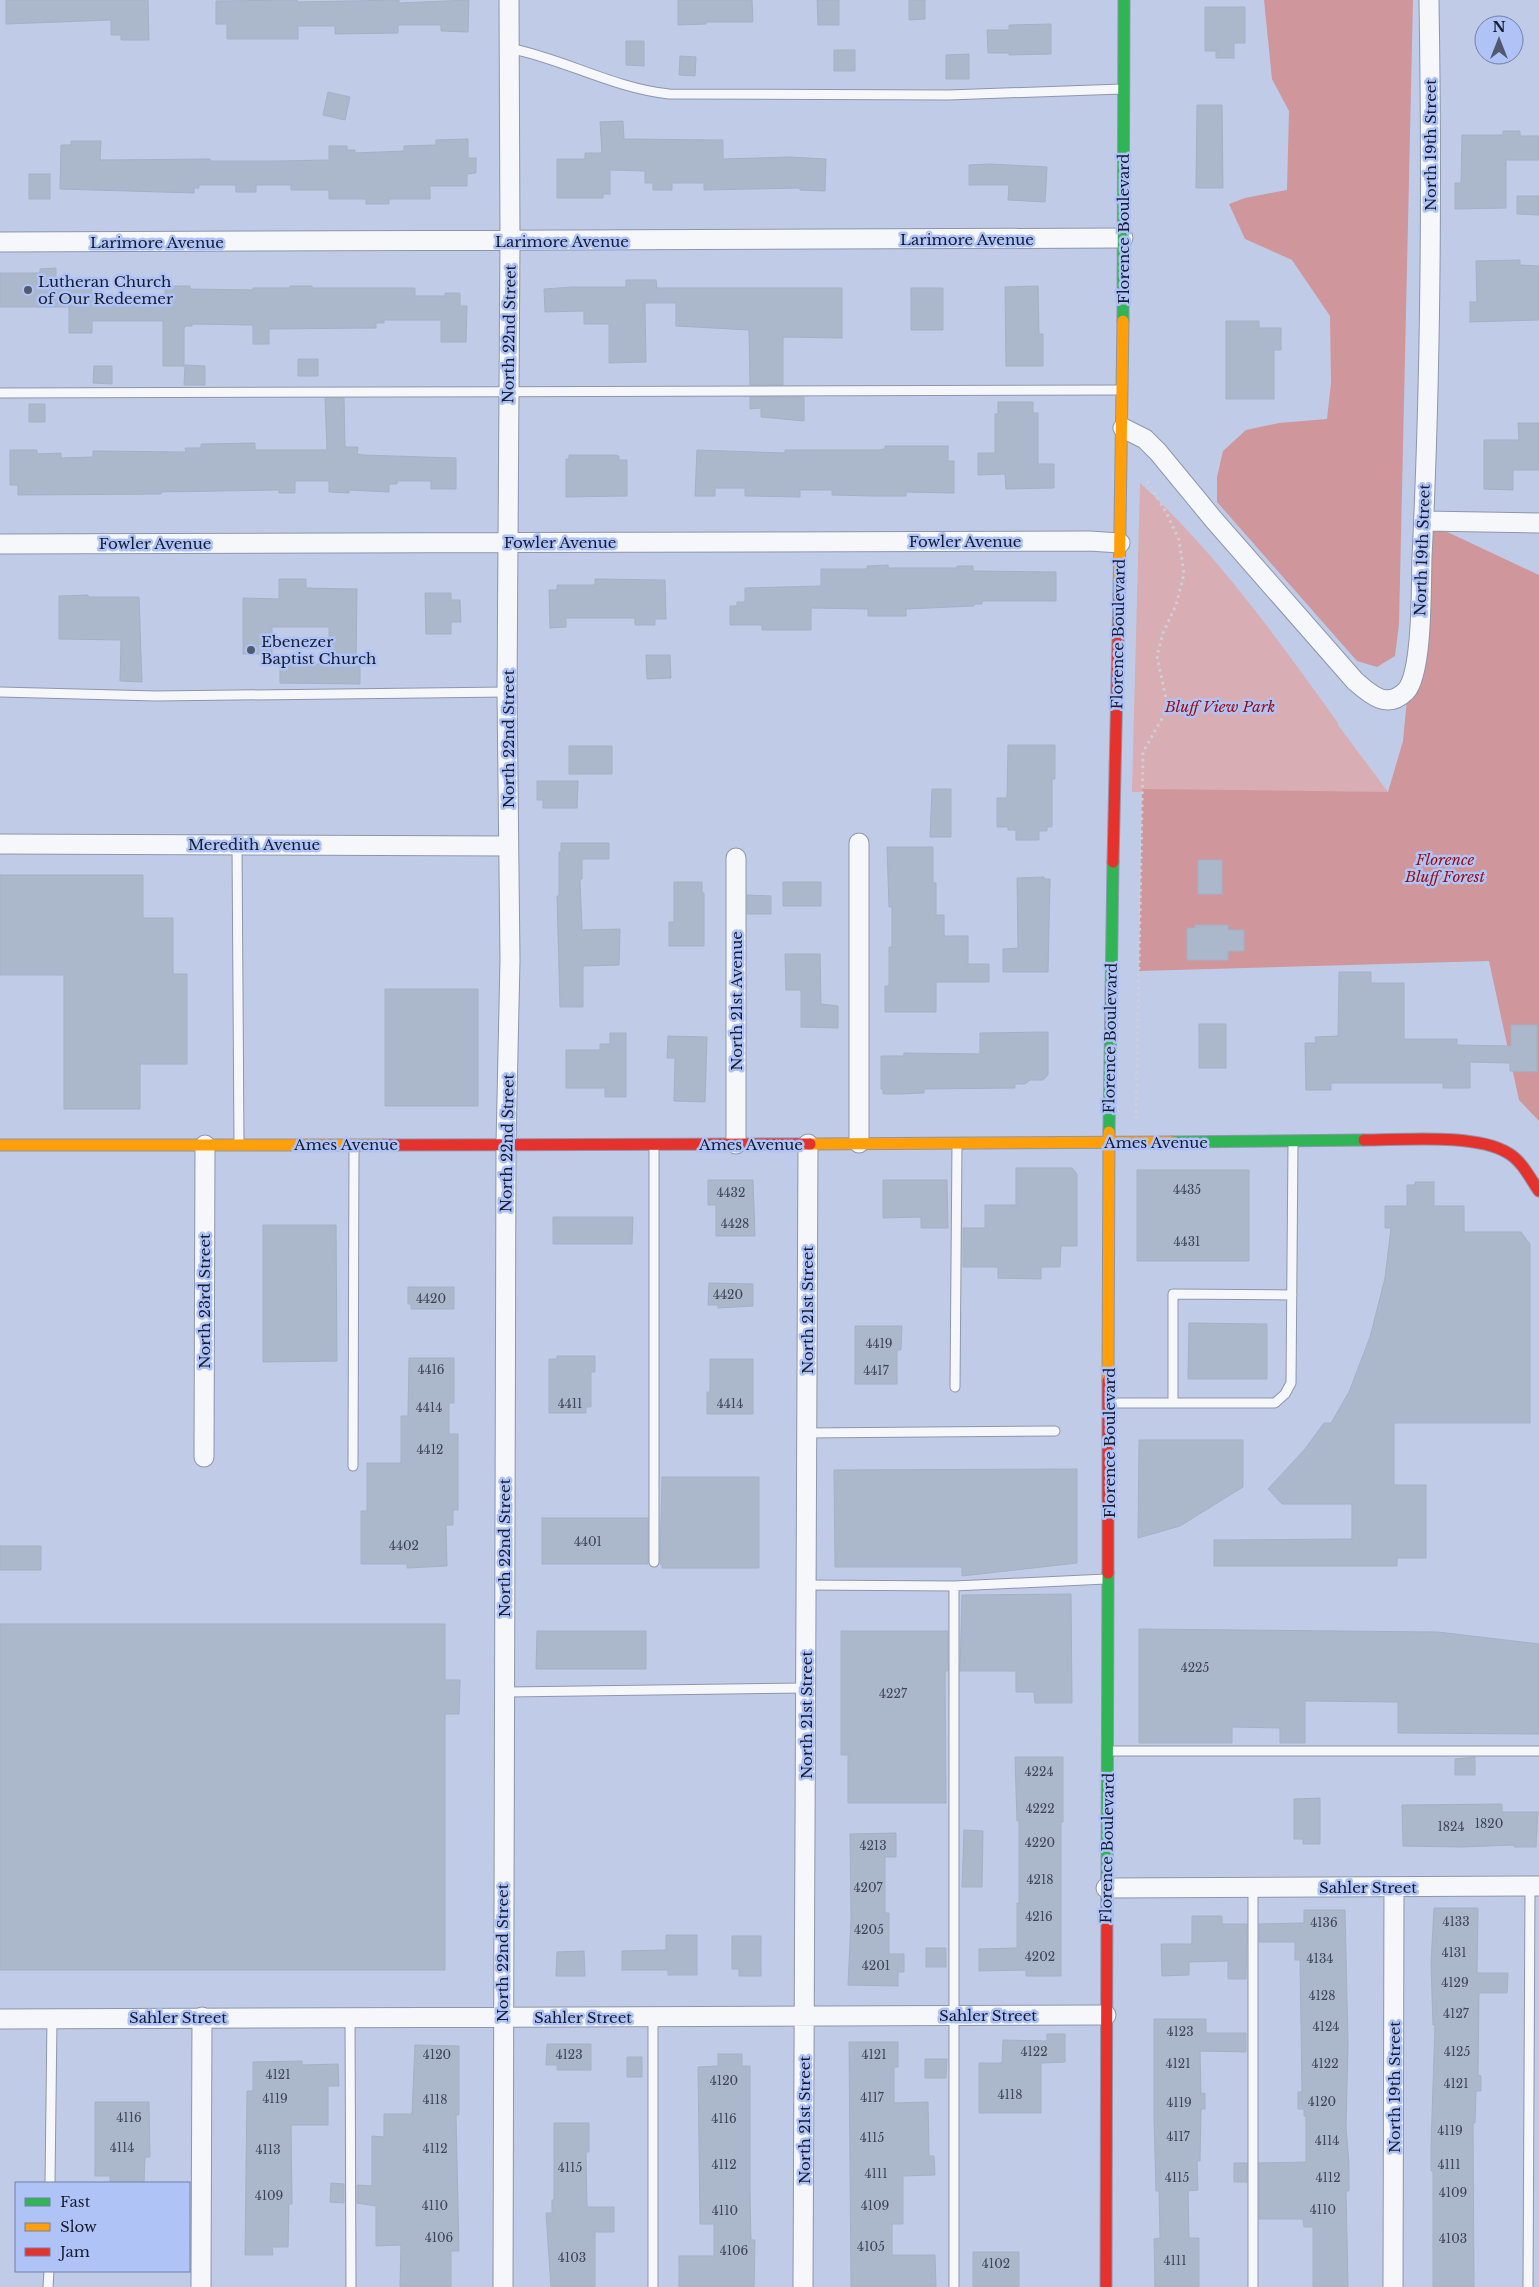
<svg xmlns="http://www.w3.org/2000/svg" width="1539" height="2287" viewBox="0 0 1539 2287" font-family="'Libre Baskerville',serif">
<rect width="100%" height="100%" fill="#c0cbe7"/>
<path fill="#d8adb3" d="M1140 483C1217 554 1277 638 1338 723V725L1388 792H1132Z"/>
<path fill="#cf969c" d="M1264 0H1413L1399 624 1395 656 1377 667 1357 661 1217 502V477L1223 451 1246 430 1279 423 1327 419 1331 383 1330 316 1292 260 1245 239 1229 204 1245 198 1287 190 1289 111 1272 79Z
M1424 521 1539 575V1121L1519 1100 1489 961 1139 971 1142 789 1388 792 1403 741Z"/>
<path fill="#abb8cc" stroke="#a4b1c5" d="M6 0H148L149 40H121V35H111V20L6 24Z
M297 0V2L399 0V3L469 0 468 32 441 31V25H398V33L335 34V26H298V39H227V24H216V1Z
M678 0H752L753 22H706V24L678 25Z
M817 0H839V25H818Z
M909 0H925V19L909 20Z
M1205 7H1245V43H1234V58H1216V51H1205Z
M1051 24V54L1009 55V53H988L987 30H1009V25Z
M626 41H644V66L626 65Z
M834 50H855V71H834Z
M969 54V79H946V55Z
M680 56 696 57 695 76 679 75Z
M328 92 350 97 345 120 323 115Z
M1197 105H1222L1223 188H1196Z
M623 121 624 139 723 140V159L790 157 826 159 825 191 800 190V188L704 190V183H672V190H653V183H645V171L610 170V194H603V198H557V159H585V153H602L600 122Z
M1503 131H1520V136H1539V160H1506V208L1455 209V183H1461L1462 135H1503Z
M468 139V158H476V173L467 174V186H430V199H389V204H366V199H329V190H291V185H256V192H236V185H199V188H194V193L60 189 61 145H71V141H101L100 160 210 159V161H277L329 160V146H347V150H355V153L404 151V146L436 145V140Z
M990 164 1047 167 1045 202 1008 200 1009 185H969V165Z
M29 174H50V199H29Z
M1517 196H1539V215L1517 214Z
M1520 260V265L1539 266V320L1470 322V302H1477L1476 261Z
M56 268V281H92V296H165V286H190V289L253 290V288H290V286H312V288H415V296H445V293H460V306H467L466 342H441V320H384V323H376V328L269 329V344H253V325L192 324V326H185L184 328V366H163V321H92V333H69V307H0V273H40V269Z
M626 280H656L657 288H842V338L783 337V385H750L749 330 676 326V303H645L646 362 609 363V324H584V311L545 312 544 289 572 287H626Z
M1038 286 1039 334H1043V366H1006L1005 287Z
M911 288H943V330H911Z
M1226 321H1259V328H1281V350H1274V399H1226Z
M298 359H318V376H298Z
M185 365 205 366V385H184Z
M94 366H112V384L93 383Z
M750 397H804V421L761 417V408L750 409Z
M325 398H344L345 447H358L357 454 363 455 456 458V489H431V481H397V484H389V492L349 490V493L329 492V481H295V493H279V490L161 492V494L18 495V485H10V450H37V454L61 453V458L93 457V451L186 452 185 448H201V444L255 443V450H327Z
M998 402H1033V413H1038V464H1054V488L1006 489 1005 474 978 475V453H995V414H998Z
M29 404H45V422H29Z
M1518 423H1539V470H1513V490L1484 489V440H1519Z
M885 446H948V461H954V493L906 492V496H871L832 495V490H800V497L745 496V488H715V496H695L697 450 785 453V450H879L885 449Z
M569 455H614L619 456V460H627V496L566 497V459H569Z
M888 565V568H957V566H973V571L1056 572V601H982V604H974V606L906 609V616H868V609L811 608V630H762V625H730V606H737V602H745V588L821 586V569H867V566Z
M279 579H306V588L357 589 356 664H360V684L280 683V664H329V627H272V654H243V598L279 599Z
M595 579 665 580 666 619H655V625H635V618H566V627L550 628 549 590H557V585H595Z
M425 593H451V600H460L461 622H451V634H426Z
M88 595V597H139L142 682 120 681 121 640 59 639V596Z
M646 655H670L671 678 647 679Z
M1008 745H1055V779H1052V827H1047V831H1039V840H1016V830H1008V827H997V798H1007Z
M569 746H612V774H569Z
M537 781H578L577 808H543V800H537Z
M932 789H951V837H930Z
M561 843H609V859H582V879H580L582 930 620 929 619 965 583 966V1007H560L557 896H559V852H561Z
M887 847H933V883H936V915H944V936H968V964H989V982H936V1012H885V986H889V947H892V907H889Z
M1198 860H1222V894H1198Z
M0 875H143V918H173V974H187V1064H140V1109H64V975H0Z
M1044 877V879H1050L1048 972H1003V949L1018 948 1017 878Z
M674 882H702V893H704V946H669V922H674Z
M783 882H821V906H783Z
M747 895 771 896V914H747Z
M1195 925H1228V930H1244V951H1228V960H1187V928H1195Z
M785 954H820L821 1004 838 1006V1028L801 1027V990H786Z
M1339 972H1371V983H1404V1039H1457V1045L1511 1046V1025H1537V1072L1510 1071V1063L1470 1062V1088H1443V1083H1331V1090H1306L1305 1043H1316L1315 1037 1338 1036Z
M385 989H478V1106H385Z
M1199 1024H1226V1068H1199Z
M1048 1032V1075L1043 1080H1030L1025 1084H1015V1088L924 1089V1093L900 1094H883V1089H881V1056H904V1053L980 1054V1033Z
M610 1033H626V1097H605V1088H566V1050H600V1044H610Z
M668 1036 707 1037 705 1102 674 1101 675 1058H667Z
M1016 1168H1072L1077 1174V1246H1061L1060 1267H1041V1279L998 1278V1267H963V1228H985V1205H1016Z
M1137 1170H1249V1261H1137Z
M708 1180H753L755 1236H716V1205H708Z
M883 1180H947L948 1228H921V1217L883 1218Z
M1415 1182H1434V1206H1464V1232H1521L1530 1244V1423H1394V1485H1426V1558H1397V1566H1214V1540L1352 1539V1504H1282L1268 1489 1305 1449 1324 1423H1331L1349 1392 1370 1337 1385 1278 1391 1228H1385V1206H1407V1185H1415Z
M553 1217H633L632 1244H553Z
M263 1225H336L337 1361 263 1362Z
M709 1283 753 1284V1306L718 1308V1305H708Z
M408 1287H454V1309H411V1304H408Z
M1189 1323 1267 1324V1379H1188Z
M855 1326H902L901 1350H897V1384H855Z
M557 1356H595V1372H591V1407H586V1413H549V1359H557Z
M409 1358H454V1403H449V1434H458V1510H453V1525H446L447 1566 407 1568V1564H361V1511H367V1463H401V1416H408Z
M710 1359H753V1414H707V1392H710Z
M1139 1440H1243V1487L1180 1526 1138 1538Z
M1077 1469V1563L962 1576V1567H835L834 1470Z
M662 1477H759V1568H662V1564H660Z
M542 1518H648V1564H542Z
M0 1546H41V1570H0Z
M1071 1594 1072 1703H1035L1034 1692H1016V1671H960L962 1595Z
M0 1624H445V1680H460L459 1714H445V1970H0Z
M1139 1629 1438 1632 1539 1644V1734L1398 1733V1702L1305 1701V1743H1280V1728L1232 1727V1743H1139Z
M537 1631H646V1669H536Z
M841 1631H948V1671H945L946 1803H848V1755H841Z
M1015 1757H1063V1822H1061V1976H1026V1970L979 1971V1949L1017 1948V1903H1019V1821H1017Z
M1475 1757V1775H1455V1759Z
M1320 1798V1844H1303V1839H1294V1799Z
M1502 1804V1812H1538L1536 1847H1514V1845L1462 1847 1403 1846 1402 1805Z
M964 1830 983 1831 982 1887H962Z
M896 1833V1857H885V1913H889V1954H904V1972H898V1986L848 1985 851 1920 850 1834Z
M1434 1908H1478L1477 1973H1508L1507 1993H1479L1478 2075 1481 2076V2091H1476L1475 2123H1473L1474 2287H1433V2171H1431V2146L1435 2025H1433L1431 1963Z
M1304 1910H1345L1348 2044 1346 2127 1349 2164V2191H1346L1348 2287H1313V2227H1304L1303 2219H1259V2163L1306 2162V2116H1304V2109H1298V2092H1302L1300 1960H1295V1942H1259V1924L1304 1923Z
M1192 1916H1222V1924H1247L1246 1979H1228V1961L1189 1962V1975L1162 1976 1161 1944H1192Z
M666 1935H697V1975H668V1970H622V1951L666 1950Z
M732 1936H761V1976H739V1969H732Z
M926 1948H946V1967H926Z
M584 1951 585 1976H556L557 1952Z
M1154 2019H1206V2033H1246V2052L1200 2051 1201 2094 1205 2093V2109H1201L1200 2161H1197L1198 2190 1188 2191 1189 2238H1199V2287H1155L1154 2239 1160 2238 1159 2191H1156L1154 2118Z
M1047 2034H1065V2062L1041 2063V2113H979V2063H1002L1003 2040 1047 2041Z
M849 2042H898V2067H894V2103L928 2102 929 2156H934L935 2175 903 2176V2224H892V2255H935L936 2287H851Z
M547 2044H591V2070H557V2065H546Z
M415 2045 459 2046V2115H456L459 2251H451V2287H400L401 2245 376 2246V2206L357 2203V2185L372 2186V2136L384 2137V2114H412Z
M718 2054H742V2066H750V2197L751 2240H755L754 2287H679V2256H714V2224H700L698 2067 718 2066Z
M627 2057H642V2077H627Z
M925 2059H947L946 2078H925Z
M302 2061V2065L338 2064 339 2086H328V2125H291L292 2204H289L288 2247H272L273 2255H245L247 2091H253V2062Z
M95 2102H149L150 2157H145L144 2183H110V2176H95Z
M554 2123H589V2152H586L587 2207H614V2232H595V2287H551L546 2213H552V2200H554Z
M1234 2163H1247V2182H1234Z
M331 2183 344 2184V2203L330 2202Z
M973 2252H1019V2287H973Z"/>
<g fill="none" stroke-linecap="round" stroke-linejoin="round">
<defs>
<path id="lane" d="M509 48C564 59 613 88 669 94L948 95 1122 89
M0 393 1120 390
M0 692 156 696 507 692
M237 844 239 1144
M654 1148V1562
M955 1387 957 1144
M1110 1403H1275L1285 1394 1291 1383 1293 1144
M1173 1403V1294L1292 1295
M807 1433 1055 1431
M353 1466 354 1146
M806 1585 954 1586 1106 1579
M504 1692 806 1688
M1108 1751H1539
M350 2017 351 2287
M50 2183 52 2018
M48 2287 49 2271
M653 2287V2017
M954 2287V1586
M1253 2287V1887
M1528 2287 1530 1887"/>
<path id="street" d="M0 242 1123 238
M1123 428 1145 439 1158 452 1214 520 1355 681C1371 695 1387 710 1406 691 1423 672 1421 585 1422 557 1431 371 1432 186 1429 0
M1424 521 1539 523
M0 544 1089 541 1120 543
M0 844 508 846
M859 1143V843
M736 1144V858
M204 1457 205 1145
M1106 1888 1539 1886
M0 2019 1106 2015
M201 2287 202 2017
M503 2287 506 1144 510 960 507 692 510 241 509 0
M803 2287 808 1144
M1393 2287 1394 1887"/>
<path id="fast" d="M1123 321 1124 0
M1109 1132 1113 862
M1172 1142 1364 1140
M1107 1877 1108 1573"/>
<path id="slow" d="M1119 594 1123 321
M810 1144 1172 1142
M0 1145H384
M1108 1381 1109 1132"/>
<path id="jam" d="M1113 862 1119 594
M1364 1140C1401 1140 1476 1133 1508 1153 1522 1161 1530 1178 1539 1191
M384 1145 810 1144
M1108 1573V1381
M1106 2287 1107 1877"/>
</defs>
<use href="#lane" stroke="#8d96ab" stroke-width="11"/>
<use href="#street" stroke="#8d96ab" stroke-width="21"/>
<use href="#fast" stroke="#8d96ab" stroke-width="13"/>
<use href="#slow" stroke="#8d96ab" stroke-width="13"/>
<use href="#jam" stroke="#8d96ab" stroke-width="13"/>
<path stroke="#cdd0d9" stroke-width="3" stroke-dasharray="2.5 4" stroke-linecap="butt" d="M1136 1119 1143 752 1168 708 1157 656 1163 633 1176 605 1184 574 1179 540 1167 514 1146 479"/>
<use href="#lane" stroke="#f6f7fb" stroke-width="9"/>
<use href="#street" stroke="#f6f7fb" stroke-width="19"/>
<use href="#fast" stroke="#30b455" stroke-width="11"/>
<use href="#slow" stroke="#ff9f0a" stroke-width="11"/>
<use href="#jam" stroke="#e5322d" stroke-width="11"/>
</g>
<g fill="#51596f" stroke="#b0c3f7" stroke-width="2">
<circle cx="28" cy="290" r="5"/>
<circle cx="251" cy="650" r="5"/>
</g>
<g text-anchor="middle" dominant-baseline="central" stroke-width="5" stroke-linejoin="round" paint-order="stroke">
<g font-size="12" fill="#3c4457">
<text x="1187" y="1189">4435</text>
<text x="731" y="1192">4432</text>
<text x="735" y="1223">4428</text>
<text x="1187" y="1241">4431</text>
<text x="728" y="1294">4420</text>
<text x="431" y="1298">4420</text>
<text x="879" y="1343">4419</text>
<text x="431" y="1369">4416</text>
<text x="876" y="1370">4417</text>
<text x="570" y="1403">4411</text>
<text x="730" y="1403">4414</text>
<text x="429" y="1407">4414</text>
<text x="430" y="1449">4412</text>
<text x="588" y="1541">4401</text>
<text x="404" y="1545">4402</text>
<text x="1195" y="1667">4225</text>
<text x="893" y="1693">4227</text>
<text x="1039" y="1771">4224</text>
<text x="1040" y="1808">4222</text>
<text x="1489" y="1823">1820</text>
<text x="1451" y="1826">1824</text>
<text x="1040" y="1842">4220</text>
<text x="873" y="1845">4213</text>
<text x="1040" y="1879">4218</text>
<text x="868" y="1887">4207</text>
<text x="1039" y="1916">4216</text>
<text x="1456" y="1921">4133</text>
<text x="1324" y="1922">4136</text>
<text x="869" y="1929">4205</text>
<text x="1454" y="1952">4131</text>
<text x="1040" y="1956">4202</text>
<text x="1320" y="1958">4134</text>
<text x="876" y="1965">4201</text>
<text x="1455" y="1982">4129</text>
<text x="1322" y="1995">4128</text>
<text x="1456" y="2013">4127</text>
<text x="1326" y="2026">4124</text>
<text x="1180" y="2031">4123</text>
<text x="1034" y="2051">4122</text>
<text x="1457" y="2051">4125</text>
<text x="437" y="2054">4120</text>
<text x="569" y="2054">4123</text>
<text x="874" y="2054">4121</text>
<text x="1178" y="2063">4121</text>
<text x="1325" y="2063">4122</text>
<text x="278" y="2074">4121</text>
<text x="724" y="2080">4120</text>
<text x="1456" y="2083">4121</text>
<text x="1010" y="2094">4118</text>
<text x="872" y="2097">4117</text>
<text x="275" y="2098">4119</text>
<text x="435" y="2099">4118</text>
<text x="1322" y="2101">4120</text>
<text x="1179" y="2102">4119</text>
<text x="129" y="2117">4116</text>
<text x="724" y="2118">4116</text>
<text x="1450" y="2130">4119</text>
<text x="1178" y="2136">4117</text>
<text x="872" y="2137">4115</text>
<text x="1327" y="2140">4114</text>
<text x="122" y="2147">4114</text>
<text x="435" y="2148">4112</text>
<text x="268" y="2149">4113</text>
<text x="724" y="2164">4112</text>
<text x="1449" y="2164">4111</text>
<text x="570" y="2167">4115</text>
<text x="876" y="2173">4111</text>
<text x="1177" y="2177">4115</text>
<text x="1328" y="2177">4112</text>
<text x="1453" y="2192">4109</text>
<text x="269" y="2195">4109</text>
<text x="435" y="2205">4110</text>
<text x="875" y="2205">4109</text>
<text x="1323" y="2209">4110</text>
<text x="725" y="2210">4110</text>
<text x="439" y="2237">4106</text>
<text x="1453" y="2238">4103</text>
<text x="871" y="2246">4105</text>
<text x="734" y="2250">4106</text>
<text x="572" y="2257">4103</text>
<text x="1175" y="2260">4111</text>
<text x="996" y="2263">4102</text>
</g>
<g font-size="15" fill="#151c2e" stroke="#b0c3f7">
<text transform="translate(1430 145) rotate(-90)">North 19th Street</text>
<text transform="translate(1123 229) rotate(-90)">Florence Boulevard</text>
<text x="967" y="239">Larimore Avenue</text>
<text x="562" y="241">Larimore Avenue</text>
<text x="157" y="242">Larimore Avenue</text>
<text transform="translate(509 334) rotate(-89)">North 22nd Street</text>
<text x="965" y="541">Fowler Avenue</text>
<text x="560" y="542">Fowler Avenue</text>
<text x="155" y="543">Fowler Avenue</text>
<text transform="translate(1422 550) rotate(-88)">North 19th Street</text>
<text transform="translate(1118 634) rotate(-89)">Florence Boulevard</text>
<text transform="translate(508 739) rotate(-90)">North 22nd Street</text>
<text x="254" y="844">Meredith Avenue</text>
<text transform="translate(736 1001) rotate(-90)">North 21st Avenue</text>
<text transform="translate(1110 1038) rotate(-89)">Florence Boulevard</text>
<text x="1156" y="1142">Ames Avenue</text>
<text transform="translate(507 1143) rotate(-89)">North 22nd Street</text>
<text x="346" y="1144">Ames Avenue</text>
<text x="751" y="1144">Ames Avenue</text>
<text transform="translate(204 1301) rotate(-90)">North 23rd Street</text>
<text transform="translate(807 1310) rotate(-90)">North 21st Street</text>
<text transform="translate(1109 1443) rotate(-90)">Florence Boulevard</text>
<text transform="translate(504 1548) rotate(-90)">North 22nd Street</text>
<text transform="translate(806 1715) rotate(-90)">North 21st Street</text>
<text transform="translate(1107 1848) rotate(-89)">Florence Boulevard</text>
<text x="1368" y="1887">Sahler Street</text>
<text transform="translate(502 1953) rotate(-90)">North 22nd Street</text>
<text x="988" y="2015">Sahler Street</text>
<text x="178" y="2017">Sahler Street</text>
<text x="583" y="2017">Sahler Street</text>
<text transform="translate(1394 2087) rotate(-90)">North 19th Street</text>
<text transform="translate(804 2120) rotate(-90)">North 21st Street</text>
</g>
<g font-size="15" fill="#151c2e" stroke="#b0c3f7" text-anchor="start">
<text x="38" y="281">Lutheran Church<tspan x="38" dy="17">of Our Redeemer</tspan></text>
<text x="261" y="641">Ebenezer<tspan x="261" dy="17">Baptist Church</tspan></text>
</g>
<g font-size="15" font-style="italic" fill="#9c0b0c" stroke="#b0c3f7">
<text x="1220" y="706">Bluff View Park</text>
<text x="1445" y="859">Florence<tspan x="1445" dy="17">Bluff Forest</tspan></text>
</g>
</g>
<rect x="15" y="2182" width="175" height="90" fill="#b0c3f7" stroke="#7280a7"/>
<rect x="25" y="2198" width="25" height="8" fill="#30b455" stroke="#7280a7"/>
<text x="60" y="2207" font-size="15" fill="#151c2e">Fast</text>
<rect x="25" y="2223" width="25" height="8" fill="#ff9f0a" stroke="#7280a7"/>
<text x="60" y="2232" font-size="15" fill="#151c2e">Slow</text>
<rect x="25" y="2248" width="25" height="8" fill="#e5322d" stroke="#7280a7"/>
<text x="60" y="2257" font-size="15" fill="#151c2e">Jam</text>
<g transform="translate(1499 40)"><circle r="24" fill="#b0c3f7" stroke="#7280a7"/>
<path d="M0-4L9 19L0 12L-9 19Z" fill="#51596f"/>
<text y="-8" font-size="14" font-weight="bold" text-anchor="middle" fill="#151c2e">N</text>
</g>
</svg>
